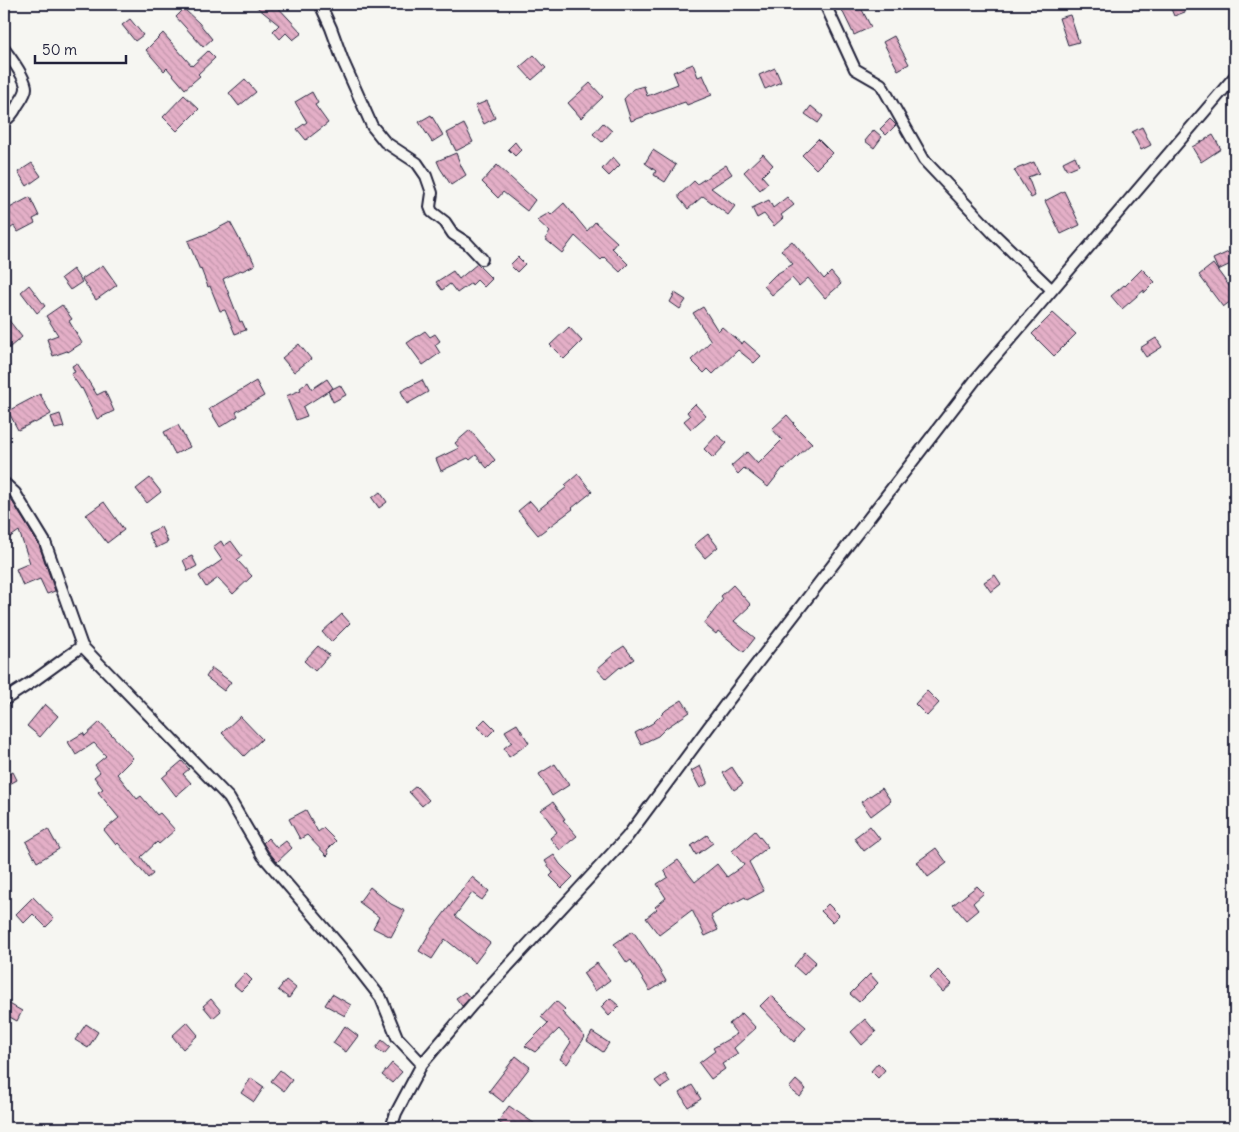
<svg xmlns="http://www.w3.org/2000/svg" width="1239" height="1132" viewBox="0 0 1239 1132" font-family="Delius,sans-serif">
<defs>
<pattern id="building-back-hatch" width="6" height="6" patternUnits="userSpaceOnUse" patternTransform="scale(1.25)"><rect width="6" height="6" fill="#e4afc7"/><path d="M-1 5l2 2M0 0l6 6M5-1l2 2" fill="none" stroke="#c396ac"/></pattern>
</defs>
<rect width="100%" height="100%" fill="#f6f6f2"/>
<filter id="ink" filterUnits="userSpaceOnUse"><feTurbulence type="fractalNoise" baseFrequency=".02" numOctaves="2"/><feDisplacementMap in="SourceGraphic" scale="10" xChannelSelector="R" yChannelSelector="G"/><feConvolveMatrix kernelMatrix="1 2 1 2 8 2 1 2 1" color-interpolation-filters="sRGB"/></filter>
<g filter="url(#ink)">
<path fill="url(#building-back-hatch)" stroke="#22223b" d="M253 4H275L302 33 293 40 286 33 280 39 273 31 279 25Z
M839 4H859L871 27 854 35Z
M1169 4H1182L1185 12 1174 16Z
M184 9 199 23 212 39 203 47 176 17Z
M1070 15 1079 42 1068 45 1059 18Z
M130 19 143 35 135 41 122 25Z
M163 33 192 66 208 51 215 58 198 74 200 76 185 89 167 68 164 71 146 50Z
M894 36 909 64 898 70 883 42Z
M534 55 546 68 532 80 520 67Z
M693 64 698 77 703 75 712 95 687 105 685 102 631 121 624 99 633 89 644 86 647 96 678 84 673 72Z
M775 68 781 82 765 89 759 75Z
M245 79 256 92 239 106 229 93Z
M590 83 603 97 581 118 568 103Z
M312 92 318 103 315 105 328 123 306 140 297 129 307 122 295 102Z
M184 95 199 109 177 131 163 117Z
M487 101 495 118 484 124 475 106Z
M811 106 823 116 818 123 805 114Z
M431 115 443 135 432 142 419 122Z
M890 119 896 125 886 135 880 129Z
M603 123 612 131 602 142 593 134Z
M464 124 473 142 456 151 447 133Z
M1142 127 1151 145 1141 150 1132 132Z
M874 130 882 137 874 148 865 141Z
M1213 135 1221 149 1201 162 1192 147Z
M818 139 832 153 816 169 802 155Z
M515 142 521 150 515 156 508 149Z
M653 150 676 165 665 182 654 175 656 171 645 163Z
M456 153 461 166 466 175 451 185 440 168 437 161Z
M763 154 773 165 762 176 768 183 760 190 744 172Z
M1075 156 1079 165 1067 170 1063 162Z
M613 157 620 165 609 176 602 169Z
M1034 162 1039 173 1028 177 1035 196 1031 198 1014 170Z
M32 163 41 176 27 186 18 172Z
M497 165 535 200 527 211 503 192 498 198 482 182Z
M726 165 732 174 711 188 735 206 728 215 703 196 688 209 679 198V195L694 181 697 184Z
M1064 191 1080 225 1061 234 1045 201Z
M30 197 39 216 33 219 35 223 18 232 14 226 4 233V211Z
M787 197 794 205 781 215 783 218 774 226 764 214 757 218 752 208 769 200 773 208Z
M564 203 587 231 595 222 617 242 612 248 628 264 620 272 604 257 601 260 575 236 562 253 545 239 550 232 537 220 549 213 551 215Z
M230 222 248 255 250 254 255 265 242 271 241 270 223 279 240 322 242 321 246 330 235 334 225 310 220 311 210 286 208 287 201 269 200 270 188 241 211 232Z
M792 241 824 279 831 272 841 284 825 298 808 278 799 286 792 278 772 295 764 286 775 275 793 264 781 250Z
M1235 249V262L1218 270 1213 259Z
M518 257 525 264 517 272 510 265Z
M477 264 492 279 484 287 477 280 472 285 471 283 457 293 450 284 442 290 436 282 453 271 459 279Z
M1213 264 1235 294V298L1223 307 1199 275Z
M103 265 117 285 96 300 82 279Z
M73 269 82 282 70 290 61 278Z
M1142 269 1155 282 1144 293V290L1122 309 1111 296 1124 285 1125 286Z
M29 285 45 306 37 313 21 292Z
M675 293 686 300 680 309 670 302Z
M62 305 72 319 69 321 82 343 68 352 67 351 53 356 47 339 58 335 46 316Z
M703 307 718 331 722 327 742 344 744 341 761 356 754 363 738 350 713 374 708 369 704 373 691 360 711 341 693 313Z
M1053 313 1076 334 1054 356 1032 334Z
M4 314 22 337 4 352Z
M569 327 582 341 564 359 550 345Z
M425 331 430 337 435 334 440 341 435 345 440 353 423 365 407 343Z
M1156 338 1162 347 1146 357 1140 348Z
M299 344 311 359 294 372 282 358Z
M77 363 97 395 105 391 114 411 97 419 82 388 81 389 71 374 75 372 72 366Z
M327 379 333 388 303 407 307 416 296 420 286 396 301 390 300 388 308 382 312 389Z
M422 380 428 392 407 404 401 391Z
M256 381 264 396 236 412 238 416 220 427 209 409Z
M340 385 346 395 333 402 328 391Z
M40 394 51 414 35 423 34 422 18 430 8 411Z
M695 404 706 416 691 429 684 421 690 416 687 412Z
M60 414 64 427 55 429 51 417Z
M787 415 794 423 793 424 812 443 784 469 783 468 768 487 744 468 738 474 731 466 747 452 758 464 782 440 772 429Z
M178 425 190 447 175 454 164 432Z
M470 430 495 460 487 468 476 455 470 460 468 458 441 471 436 459 459 448 455 443Z
M717 435 727 443 713 458 704 449Z
M578 474 592 492 572 508 573 509 538 535 518 511 530 501 538 510 567 487 565 485Z
M150 478 161 492 147 503 136 489Z
M380 492 387 502 379 508 372 498Z
M12 501 39 545 55 591 47 594 40 579 23 586 16 569 30 563 19 531 9 538 4 530V507Z
M104 502 124 530 107 543 86 515Z
M161 527 168 542 156 548 148 533Z
M708 534 718 547 705 558 694 545Z
M221 541 224 546 231 541 242 556 237 560 252 576 233 594 218 578 206 587 199 576 222 560 213 547Z
M192 556 197 566 188 571 183 560Z
M995 575 1001 584 991 592 984 582Z
M733 585 751 605 734 621 755 638 744 652 718 631 716 634 704 624 723 599 721 596Z
M342 614 350 623 331 642 322 632Z
M318 646 329 655 315 671 304 661Z
M624 646 634 659 621 668 620 667 606 679 597 669 613 655 612 654Z
M212 668 231 682 224 691 206 677Z
M927 691 939 703 927 716 915 704Z
M682 700 690 712 666 728 658 736 641 744 635 733 653 723 666 710Z
M45 704 58 716 40 737 27 726Z
M240 716 262 739 244 756 222 733Z
M485 719 495 729 487 737 477 727Z
M100 722 133 758 117 774 137 799 141 796 157 815 160 813 175 830 159 844 157 842 141 857 153 874 148 878 118 843 116 845 104 830 119 818 98 792 103 789 94 777 100 772 95 765 106 756 94 743 76 755 68 742 83 733 85 736Z
M517 724 529 743 509 757 504 748 512 742 505 731Z
M182 761 189 769 183 774 191 783 176 796 162 778Z
M555 764 569 785 552 796 539 774Z
M700 766 707 781V784L700 788 691 771Z
M732 767 743 784 734 790 723 773Z
M13 772 17 780 4 787V776Z
M416 786 429 800 422 806 409 792Z
M882 788 891 801 871 816 861 802Z
M553 802 565 819 563 820 577 836 560 850 550 838 557 832 541 810Z
M306 810 318 832 323 828 336 841 327 850 329 854 327 856 307 835 300 839 289 819Z
M870 826 880 839 864 851 854 838Z
M48 829 59 849 37 862 26 842Z
M755 831 768 847 749 862 764 891 747 900 745 897 730 905 729 904 711 916 718 930 705 936 692 910 659 935 646 918 657 909 655 907 666 898 657 884 668 877 664 870 678 860 695 882 717 864 727 877 744 865 732 851Z
M707 835 713 843 696 855 691 846Z
M268 838 277 848 286 841 292 848 277 862 269 852 263 843Z
M936 848 947 863 928 877 917 862Z
M554 855 560 864 573 877 562 888 550 876 553 873 545 861Z
M472 877 489 891 482 900 472 893 455 916 490 943 475 963 445 939 432 959 419 951 432 929Z
M977 886 984 893 973 903 978 910 966 920 953 905Z
M370 887 391 904 405 911 391 937 373 928 379 917 359 902Z
M33 897 54 919 46 927 33 914 24 923 16 914Z
M828 904 839 915 832 922 821 911Z
M633 931 650 956H651L666 981 650 991 631 960 627 963 614 944Z
M805 952 816 962 804 975 794 966Z
M597 963 610 980 595 991 583 973Z
M938 970 952 984 943 992 930 978Z
M245 973 252 980 241 991 234 985Z
M870 974 878 983 859 1002 850 994Z
M286 980 296 988 289 998 278 990Z
M465 992 470 998 462 1006 456 998Z
M332 994 351 1005 345 1016 325 1005Z
M771 995 792 1016V1015L806 1027 794 1042 780 1029 781 1028 760 1006Z
M610 998 619 1006 609 1016 601 1007Z
M211 999 221 1011 213 1018 203 1006Z
M4 1001 22 1011 17 1021 4 1014Z
M556 1001 565 1009 562 1012 585 1037 567 1064 560 1059 571 1042 559 1029 535 1052 525 1046 548 1023 541 1017Z
M742 1013 756 1028 734 1048 738 1054 722 1064 725 1069 711 1079 699 1063 715 1051 713 1048 737 1034 729 1024Z
M865 1019 876 1032 862 1045 851 1032Z
M187 1022 198 1035 183 1049 172 1036Z
M86 1024 98 1032 88 1048 75 1040Z
M345 1026 358 1036 346 1052 333 1043Z
M592 1032 609 1043 603 1052 587 1041Z
M382 1040 390 1047 384 1054 376 1048Z
M516 1056 530 1067 503 1102 489 1091Z
M392 1063 402 1072 392 1083 382 1075Z
M878 1063 885 1070 878 1078 871 1071Z
M280 1070 292 1080 284 1091 271 1081Z
M665 1074 670 1082 661 1088 655 1081Z
M251 1078 264 1087 254 1102 241 1093Z
M796 1080 806 1089 800 1097 789 1088Z
M692 1085 701 1099 688 1107 680 1093Z
M509 1106 541 1128H507L498 1122Z"/>
<g fill="none" stroke-linecap="round" stroke-linejoin="round">
<defs>
<path id="street" d="M320 4 331 28 343 61 372 126 385 142 417 163 426 176 432 193 430 207 432 212 445 222 453 234 467 243 482 259
M825 4 855 69 881 84 924 160 994 234 1052 290
M4 49C10 57 26 78 26 88 26 94 20 101 17 106 14 112 10 118 4 121
M4 483 15 493 45 542 82 646 229 798 263 856 345 952 381 998 397 1037 422 1064
M4 700 35 680 82 646
M391 1128 396 1113 422 1064 472 1005 627 837 725 705 976 379 1235 76"/>
</defs>
<use href="#street" stroke="#22223b" stroke-width="14"/>
<use href="#street" stroke="#f6f6f2" stroke-width="10"/>
</g>
</g>
<rect width="1239" height="1132" fill="none" stroke="#f6f6f2" stroke-width="20"/>
<rect x="10" y="10" width="1219" height="1112" fill="none" stroke="#22223b" stroke-width="2" filter="url(#ink)"/>
<path d="M35 55v8h91v-8" fill="none" stroke="#22223b" stroke-width="2.5"/>
<text x="42" y="55" font-size="15" fill="#22223b" stroke="#f6f6f2" stroke-width="4" paint-order="stroke">50 m</text>
</svg>
